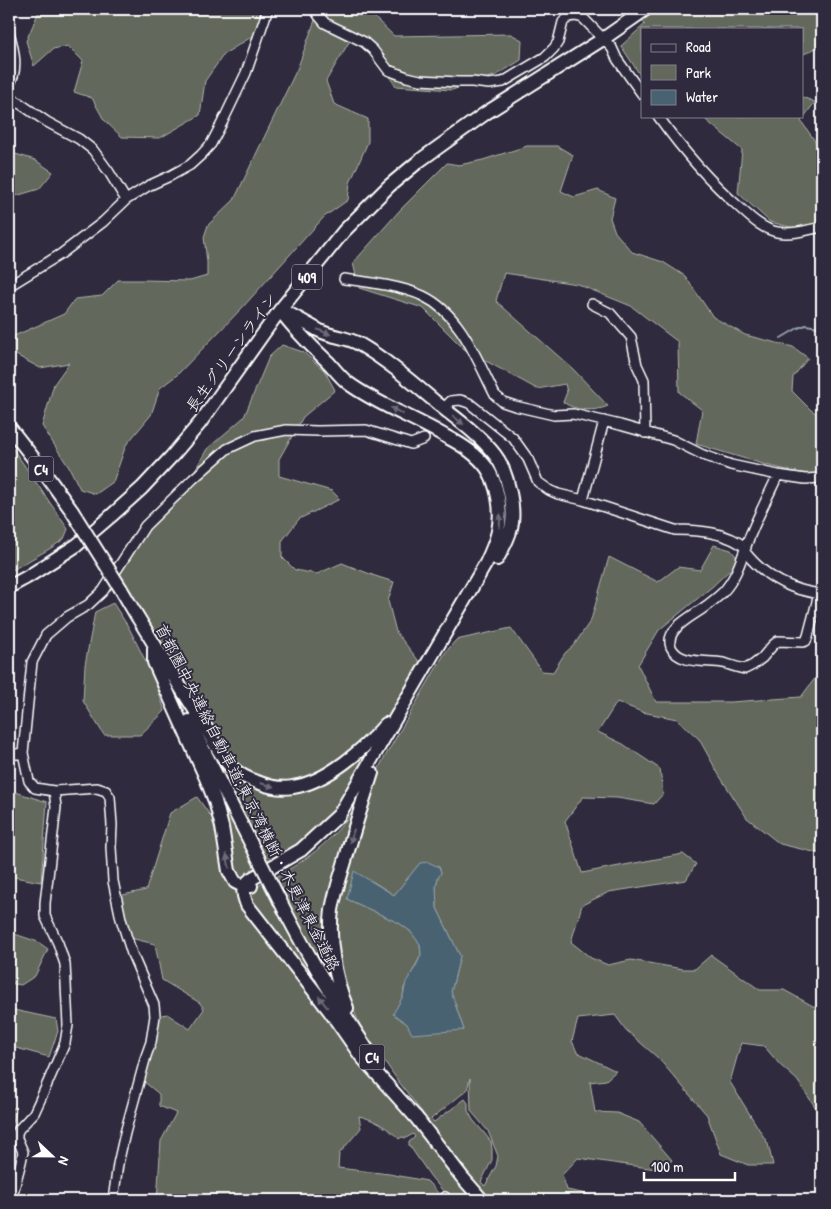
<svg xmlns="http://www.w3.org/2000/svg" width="831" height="1209" viewBox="0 0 831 1209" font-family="'Patrick Hand','Klee One',sans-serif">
<rect width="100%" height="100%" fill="#2f2a3d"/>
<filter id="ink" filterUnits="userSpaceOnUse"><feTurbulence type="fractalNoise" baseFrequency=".02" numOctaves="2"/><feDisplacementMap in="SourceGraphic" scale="10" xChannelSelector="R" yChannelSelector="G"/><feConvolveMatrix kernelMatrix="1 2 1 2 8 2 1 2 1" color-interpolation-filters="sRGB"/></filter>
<g filter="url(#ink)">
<path fill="#62685b" stroke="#b0b4ad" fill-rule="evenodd" d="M40 9H271L269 20 253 36 224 54 205 81 200 115 160 138 122 137 104 120 92 98 74 92 83 61 68 46 53 49 34 66 26 41Z
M319 9H377L375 18 394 36 511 34 522 40 521 60 497 75 452 90 396 86 355 32 326 81 334 104 368 119V142L350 183 348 200 324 217 242 308 177 375 160 388 151 415 126 445 113 482 96 494 80 489 70 469 42 426 54 384 69 363 40 368 14 354V336L64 314 75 299 102 296 118 280H142L190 281 207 276V262L204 237 208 225 234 200 298 67Z
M630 9H749L775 17 785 9H817L822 15V45L802 55V29H642V78L621 46 645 24Z
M802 97 815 102 801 121 817 144H822V222L794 228 770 222 738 193 742 150 701 116H802Z
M527 146H557L573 155 561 191 574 197 598 190 615 198 610 218 615 232 632 252 663 262 685 276 713 317 745 335 793 347 808 358 793 377 792 391 811 410 822 417V475L812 476 766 465 696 444 702 410 679 392 678 342 631 306 577 284 504 273 496 301 573 369 608 406C595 412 575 411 563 402L567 392 565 384 537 389 464 349 423 308 359 288 353 263 400 210 447 163 459 165 483 160Z
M9 152 35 160 53 172 39 189 9 198Z
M282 345 303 352 324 370 335 390 303 417 279 459V476L332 491 340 499 299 519 282 541V557L295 570 317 574 342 563 375 576 394 582 388 601 396 632 422 665 404 696 386 719 361 744 320 774 290 784 257 780 228 757 118 572 144 531 180 496 207 449 244 417 269 357Z
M9 443 68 529 64 539 51 548 9 572Z
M714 545 731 550 739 560 735 565 713 586 659 630 638 665 656 702H731L801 697 822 669V854L780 844 747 818 719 775 699 739 677 719 642 712 617 702 598 732 623 744 660 769 663 794 654 804 617 798 583 797 565 821 582 873 683 854 696 864 686 880 609 892 582 905 571 942 591 958 608 965 631 960 683 969H695L711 955 760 990H784L822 1011V1117L797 1080 780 1065 764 1046 741 1043 730 1082 768 1144 773 1165H748L721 1154 707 1115 658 1058 626 1030 615 1015 578 1019 572 1041 577 1052 616 1071 606 1080 590 1082 595 1112 617 1113 639 1122 672 1160 663 1170 578 1158 562 1175 567 1190 596 1196V1200H489L449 1153 424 1115 396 1078 360 1025 352 1006 337 961 336 922 342 883 373 780 383 760 445 653 456 640 511 628 542 671 553 672 565 653 574 645 591 620 609 557 658 582 678 567 700 570ZM420 863 439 867 441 872 440 875 438 877 436 887 437 908 460 956 451 992 464 1030 407 1024 394 1014 403 996 404 988 421 955 420 944 410 931 399 923 347 899 372 881 394 895ZM470 1078 471 1111 488 1131 498 1156 496 1166 485 1186 481 1182 492 1160V1149L491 1142 485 1134 473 1120 468 1111V1103L465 1099 434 1122 431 1119 467 1090Z
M113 603 129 628 154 678 165 711 140 735H104L83 701 85 665 95 612Z
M178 704 259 871C248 878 243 880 233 869Z
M204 733 234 774 297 790 382 733 338 809 316 834 268 866Z
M9 790 47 802 41 882 9 876Z
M197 797 217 825 233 886 244 905 378 1081 476 1200H451L431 1177 409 1145V1142L415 1137 413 1134 406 1138 402 1137 399 1139C389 1128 373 1119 359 1116L361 1128 339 1154 338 1168 389 1174 427 1181 442 1197 441 1200H157L161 1141 176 1113 159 1106V1094L143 1081 157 1016 167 1014 190 1029 204 1009 200 1003 162 980 155 944 130 938 118 896 146 890 170 813Z
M357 804 332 898 341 999 304 938 274 878C310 858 335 839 357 804Z
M265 882 332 1004 249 899C251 889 257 887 265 882Z
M9 932 38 942 48 949 35 976 21 985 9 983Z
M9 1009 56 1019 58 1031 49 1057 9 1046Z
M9 1105 16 1110 11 1130V1163H9Z"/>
<path fill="#496272" stroke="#92a1aa" d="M428 862 439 867 441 872 440 875 438 877 436 887 437 908 460 956 451 992 464 1030 412 1034 407 1024 393 1014 403 996 406 982 416 966 421 955 420 944 410 931 399 923 347 899 354 871 394 895 420 863Z"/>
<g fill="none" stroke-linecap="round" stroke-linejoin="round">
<path stroke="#92a1aa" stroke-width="2" d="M781 338 798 328 806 325 818 327 822 324"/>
<path stroke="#443f50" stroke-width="9" stroke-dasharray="9 4.5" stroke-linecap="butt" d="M424 439 448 404"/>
<defs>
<path id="minor" d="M314 9 319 16 325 23 364 42 373 50 388 70 407 77 420 80 458 82H472L489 84 503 82 545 57 554 48 558 42 563 22 569 17 575 16 583 18 612 48 617 59 642 94
M9 32C14 49 19 70 9 85
M9 96 47 122 79 139 93 150 109 172 126 200
M658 116C683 151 707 179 739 207 750 217 762 229 777 232 791 235 808 230 822 227
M344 279C367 282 402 286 423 296 461 314 477 360 495 395L503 402 515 406 554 415 573 414 620 425 673 440 703 455 731 465 778 475 805 479 822 478
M9 286 61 254 103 222 126 200 148 186 170 176 190 165 201 155 211 144 222 123 246 73 268 9
M592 304 610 313 631 337 637 365 644 380 645 433
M448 404 451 401 460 400 469 403 513 438 528 459 538 482 549 490 558 494 583 500 675 530C698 530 728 532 746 548
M778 475C769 494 760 512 752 531 743 551 739 575 723 592 717 598 709 604 702 609 692 616 664 630 671 647 679 665 708 660 723 663 731 665 738 668 745 669L753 665 762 658 773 645 778 641 803 642 806 641 808 636 819 594
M583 500 604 421
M745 552C757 567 773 580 792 587 801 591 812 592 822 595
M9 755 23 753
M11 1200 21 1162 23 1152 17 1138V1133L19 1129 34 1113 45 1089 65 1043 68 1025 65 964 58 943 45 916V903L56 807 54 791
M113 1200 118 1164 125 1133 146 1056 151 1042 155 1016 154 1005 132 954 121 919 113 881 111 847 112 825 110 797 106 791 97 788 54 791 35 788 29 781 23 753 32 662 46 635 67 617 88 605 103 591 145 526 193 479 227 449 255 436 286 430 318 431 366 430 411 444 424 439
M444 1200 445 1197"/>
<path id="highway" d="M280 310C294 329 310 345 327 361 334 368 340 377 348 383 376 404 415 418 445 436 461 444 477 454 487 468 493 477 496 487 498 497 503 523 497 540 486 563L339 815 301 850 251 879C240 888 243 894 247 905L329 1010 361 1056 420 1122
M283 311C296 317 307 324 320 331 332 337 347 337 359 344 388 361 413 383 438 404 457 419 481 436 495 455 507 470 516 509 511 528 509 538 502 550 497 559
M9 427 41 468 72 511
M9 587 29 576 77 545 111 516 142 488 172 456 200 423 280 310 344 231 389 186 419 161 486 113 603 39 646 9
M121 589 138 618
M134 611C156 647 177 683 200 718 210 734 218 753 230 766 238 774 250 780 260 783 270 787 282 789 293 787 327 782 364 749 386 724
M154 649V662L206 778 215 801 222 827 229 871 235 882 241 885 251 886
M189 721 241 824
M280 901C306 954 337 1004 370 1054
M347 1008C335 980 328 940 332 910 335 892 341 875 346 858 354 829 363 801 372 773
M415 1116 462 1177 482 1200"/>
</defs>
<use href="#minor" stroke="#fff" stroke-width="12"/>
<use href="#highway" stroke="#fff" stroke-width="16"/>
<use href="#minor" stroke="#2f2a3d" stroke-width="9"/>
<use href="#highway" stroke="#2f2a3d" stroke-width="12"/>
<defs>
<path id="highway-bridge" d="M72 511 121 589
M241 824 280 901"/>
</defs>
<use href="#highway-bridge" stroke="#fff" stroke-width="16" stroke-linecap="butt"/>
<use href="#highway-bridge" stroke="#2f2a3d" stroke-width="12"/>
</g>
<defs><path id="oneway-solid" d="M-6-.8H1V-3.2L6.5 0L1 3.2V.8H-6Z" transform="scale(1.25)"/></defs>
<g fill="#6d6a77">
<use href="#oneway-solid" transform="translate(324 332) rotate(22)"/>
<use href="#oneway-solid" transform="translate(397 411) rotate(-153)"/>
<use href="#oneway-solid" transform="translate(458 420) rotate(39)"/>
<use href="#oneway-solid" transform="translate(500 521) rotate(-86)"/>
<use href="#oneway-solid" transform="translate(267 785) rotate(15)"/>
<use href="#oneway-solid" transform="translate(352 836) rotate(106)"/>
<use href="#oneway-solid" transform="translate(228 861) rotate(-102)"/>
<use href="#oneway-solid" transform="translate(323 1002) rotate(-128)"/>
</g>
</g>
<g text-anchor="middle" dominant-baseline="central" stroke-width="4" stroke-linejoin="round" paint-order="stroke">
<g fill="#2f2a3d" stroke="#c1bfc5" stroke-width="1">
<rect x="292" y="264.5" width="30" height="25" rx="4"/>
<rect x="28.5" y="456.5" width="25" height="25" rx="4"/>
<rect x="359.5" y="1044.5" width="25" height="25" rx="4"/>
</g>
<g font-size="15" font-weight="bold" fill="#fff">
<text x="307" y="277">409</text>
<text x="41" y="469">C4</text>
<text x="372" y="1057">C4</text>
</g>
<g font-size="16" fill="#fff" stroke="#2f2a3d">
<text transform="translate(231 352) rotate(-54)">長生グリーンライン</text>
<text transform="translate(248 797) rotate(63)">首都圏中央連絡自動車道;東京湾横断・木更津東金道路</text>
</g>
</g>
<rect width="831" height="1209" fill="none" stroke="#2f2a3d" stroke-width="30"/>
<rect x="15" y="15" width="801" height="1179" fill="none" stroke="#fff" stroke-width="2" filter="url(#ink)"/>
<rect x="641" y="28" width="162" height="90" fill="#2f2a3d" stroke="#827f8b"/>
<rect x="651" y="44" width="25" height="8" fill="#2f2a3d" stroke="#827f8b"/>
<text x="686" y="52" font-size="15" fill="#ffffff">Road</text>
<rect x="651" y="65" width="25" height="15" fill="#62685b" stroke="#827f8b"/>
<text x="686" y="78" font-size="15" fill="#ffffff">Park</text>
<rect x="651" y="90" width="25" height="15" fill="#496272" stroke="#827f8b"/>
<text x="686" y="102" font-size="15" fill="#ffffff">Water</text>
<g transform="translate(52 1156) rotate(112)" stroke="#2f2a3d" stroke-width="4" paint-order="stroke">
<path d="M0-4L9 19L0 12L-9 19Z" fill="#ffffff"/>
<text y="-8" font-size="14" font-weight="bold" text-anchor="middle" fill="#ffffff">N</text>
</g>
<path d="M644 1172v8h91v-8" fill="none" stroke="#ffffff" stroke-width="2.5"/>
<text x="651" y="1172" font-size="15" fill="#ffffff" stroke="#2f2a3d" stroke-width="4" paint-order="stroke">100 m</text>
</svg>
